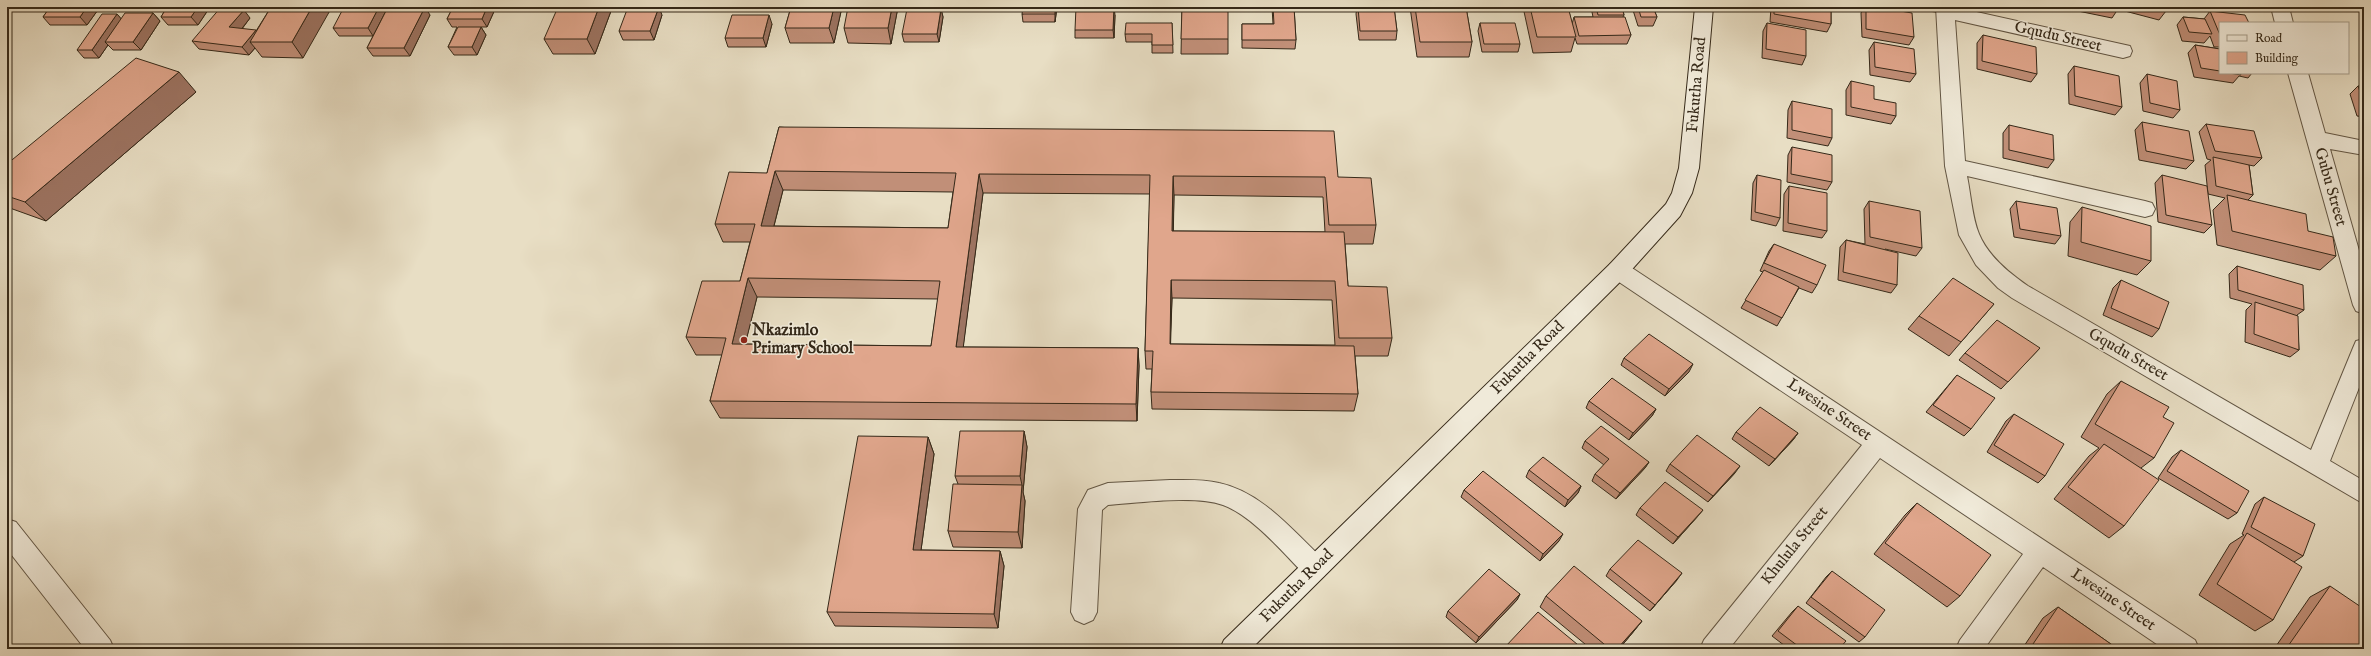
<svg xmlns="http://www.w3.org/2000/svg" width="2371" height="656" viewBox="0 0 2371 656" font-family="'IM FELL English',serif">
<rect width="100%" height="100%" fill="#e8dec4"/>
<filter id="stains"><feTurbulence type="fractalNoise" baseFrequency=".005" numOctaves="4"/><feColorMatrix values="0 0 0 0 .2 0 0 0 0 .09 0 0 0 0 .02 0 0 0 .5 -.17"/></filter>
<radialGradient id="worn" r=".72"><stop offset=".6" stop-color="#630" stop-opacity="0"/><stop offset="1" stop-color="#630" stop-opacity=".3"/></radialGradient>
<g fill="none" stroke-linecap="round" stroke-linejoin="round">
<defs>
<path id="lane" d="M1170 480C1186 480 1203 479 1219 483 1262 492 1293 531 1324 560L1327 568 1324 576 1315 579 1306 576C1284 554 1253 516 1223 505 1194 495 1139 503 1108 505L1102 510 1097 612 1093 620 1084 624 1075 620 1071 612 1078 509 1088 490 1108 483Z"/>
<path id="street" d="M1936 7H1954L2130 46 2132 51 2130 56 2123 58 1955 20 1965 161 2145 201 2152 203 2155 209 2152 215 2145 217 1967 176C1971 195 1972 217 1979 234 1988 256 2009 273 2028 286L2311 450 2353 348 2356 341 2364 339V375L2330 461 2364 481V504L2012 298 1998 288 1976 265 1959 235 1945 166Z
M2271 7H2289L2293 23H2275Z
M2288 73H2308L2325 133 2364 141V155L2330 149 2364 268V314L2356 311 2353 305Z
M1618 262 1626 264 2195 640 2199 649H2164L2043 567 1984 649H1956L1960 640 2023 554 1880 458 1729 649H1700L1704 640 1862 445 1610 276 1607 270 1610 264Z
M7 519 16 522 110 640 114 649H85L7 549Z"/>
<path id="secondary" d="M1695 7H1713L1699 168 1692 193 1680 216 1626 276 1251 649H1220L1224 640 1610 264 1666 204 1672 193 1679 168Z"/>
</defs>
<use href="#lane" stroke="#625644" stroke-width="2"/>
<use href="#street" stroke="#625644" stroke-width="2"/>
<use href="#secondary" stroke="#352919" stroke-width="2"/>
<use href="#lane" fill="#f0ead9" fill-rule="evenodd"/>
<use href="#street" fill="#f0ead9" fill-rule="evenodd"/>
<use href="#secondary" fill="#f0ead9" fill-rule="evenodd"/>
</g>
<path fill="#c18f78" stroke="#352919" fill-rule="evenodd" d="M50 7H100L87 25H50L43 17Z
M167 7H210L198 25H168L161 17Z
M271 7 303 58 262 57 255 48 249 55 199 49 192 41 250 18 242 29 256 31Z
M453 7H496L487 27H481L486 35 477 55H454L448 47 457 27H452L447 19Z
M791 7H842L834 43H790L785 28Z
M898 7 891 44 848 43 844 28Z
M1057 7 1055 22H1023L1022 14Z
M1182 7 1228 39V54H1181Z
M1272 7H1294L1296 40 1295 49 1242 48V24H1273Z
M1357 7H1394L1397 31 1396 40H1359L1356 14Z
M1410 7H1466L1472 42 1469 57H1417Z
M1523 7H1568L1572 24 1574 17H1593L1591 7H1622L1624 15 1623 17 1631 35 1627 44H1577L1575 38 1571 52 1533 53Z
M1632 7H1653L1657 17 1653 26H1638Z
M1771 7H1831V24L1827 32 1770 22Z
M1864 7H1877L1914 37 1909 45 1862 37 1861 13Z
M1897 7H1940L1936 12Z
M2051 7H2059L2058 8Z
M2067 7H2118V9L2112 18 2068 9Z
M2121 7H2166V11L2159 20 2121 10Z
M941 9 943 17 939 42H904L902 34Z
M611 11 595 54H553L544 39Z
M2210 11 2220 23V47H2214L2210 36 2204 43 2182 41 2177 25 2183 17 2204 19Z
M153 13 160 21 141 50H113L108 45 99 58H84L77 50 117 14 121 19Z
M430 15 410 56H373L367 48 373 36H339L333 28Z
M662 15 654 40H623L619 31Z
M1115 15 1114 38H1075V30Z
M1172 23 1173 53H1152V42H1126L1125 34Z
M1480 23 1520 44 1518 52H1482L1478 31Z
M1767 23 1806 56 1802 65 1762 58 1763 31Z
M772 24 766 47H728L725 38Z
M1983 35 2037 74 2031 82 1977 69V43Z
M1874 42 1916 74 1910 82 1870 75 1869 50Z
M2195 45 2220 49V73H2252L2248 78 2239 76 2233 83 2194 77 2188 53Z
M2074 66 2122 107 2115 115 2069 104 2068 74Z
M2147 74 2180 110 2173 118 2143 111 2140 83Z
M1851 81 1896 116 1891 124 1846 115V90Z
M2358 86 2364 87V117L2357 116 2350 94Z
M196 92 46 221 7 207V164Z
M1792 101 1832 138 1828 146 1787 138 1788 110Z
M2142 122 2194 161 2186 169 2139 160 2135 130Z
M2206 124 2262 158 2254 166 2249 165 2253 195 2248 200 2308 231 2336 256 2320 270 2217 245 2213 210 2225 198 2208 194 2205 165 2211 160 2207 159 2199 132Z
M2009 125 2054 160 2048 168 2003 158V133Z
M779 127 1338 177 1376 225 1373 244H1345L1348 286 1392 338 1388 356H1355L1358 394 1354 411 1152 409 1151 392 1152 369H1146L1145 351 1150 194 983 193 963 347 1138 348 1139 366 1137 421 720 418 710 401 722 355H696L686 337 740 281 750 242H723L715 224 767 173ZM783 190 953 192 948 228 774 226ZM1174 195 1323 197 1325 232 1173 231ZM757 297 938 299 931 346 745 344ZM1172 298 1332 300 1335 345 1170 344Z
M1792 147 1832 182 1827 190 1787 182 1788 155Z
M1757 175 1780 218 1776 226 1751 220 1753 183Z
M2162 175 2212 225 2204 233 2158 222 2155 183Z
M1789 186 1827 231 1822 238 1783 231 1784 194Z
M1869 201 1922 248 1916 256 1885 249 1897 285 1891 293 1838 280 1840 247 1846 240 1865 244 1864 209Z
M2016 201 2061 236 2055 244 2014 237 2010 209Z
M2082 207 2151 261 2137 275 2068 256 2070 222Z
M1774 244 1817 285 1812 293 1799 288 1777 326 1741 308 1763 272 1760 271 1769 251Z
M2237 266 2304 310 2297 315 2299 350 2290 357 2245 342 2246 310 2252 304 2230 298 2229 274Z
M2121 280 2159 329 2152 337 2103 315 2113 288Z
M1994 304 1949 356 1908 329 1919 316Z
M2040 348 2001 389 1959 360 1965 353Z
M1624 358 1689 372 1665 396 1621 365Z
M1957 375 1971 429 1964 436 1926 412Z
M2121 381 2163 417 2154 458 2141 468 2124 526 2109 538 2054 499 2089 456 2099 448 2081 437 2107 394Z
M1589 401 1656 409 1652 416 1629 440 1586 408Z
M2014 414 2045 476 2038 483 1987 452 2006 421Z
M1024 431 1027 447 1023 492 1025 501 1022 548 953 547 948 531 958 484 955 476Z
M1736 432 1798 433 1793 440 1769 466 1732 439Z
M928 437 934 454 921 550 1000 551 1004 566 998 628 835 626 827 612Z
M1585 441 1649 462 1645 468 1616 499 1592 481 1595 474 1604 465 1582 448Z
M2181 450 2237 513 2228 519 2158 478 2172 457Z
M1670 464 1735 473 1708 502 1666 471Z
M1529 470 1581 486 1578 493 1565 507 1526 477Z
M1464 490 1559 541 1540 561 1461 497Z
M2264 497 2303 556 2294 562 2273 620 2255 631 2199 595 2230 544 2244 535 2242 534 2255 504Z
M1917 503 1960 596 1947 607 1874 554 1905 515Z
M1640 508 1698 516 1673 544 1636 515Z
M1610 569 1677 580 1650 611 1606 576Z
M1832 571 1865 637 1859 642 1806 603 1826 577Z
M2330 586 2364 649H2274L2310 597Z
M1520 594 1517 600 1476 643 1446 617 1448 611Z
M1546 596 1642 621 1634 631 1619 649H1591L1540 607Z
M1798 606 1839 649H1789L1772 636 1792 612Z
M2058 607 2118 649H2022L2043 618Z"/>
<path fill="#9d7462" stroke="#352919" d="M87 7H100L87 25 80 17Z
M198 7H210L198 25 191 17Z
M312 7H332L303 58 292 42Z
M379 7H388L373 36 368 28Z
M425 7 430 15 410 56 404 48Z
M487 7H496L487 27 482 19Z
M599 7H609L611 11 595 54 587 39Z
M659 7 662 15 654 40 650 31Z
M834 7H842L834 43 829 28Z
M892 7H898L891 44 888 28Z
M1055 7H1057L1055 22Z
M1114 7 1115 15 1114 38 1113 30Z
M941 9 943 17 939 42 937 34Z
M244 10 250 18 236 36 229 27Z
M153 13 160 21 141 50 133 42Z
M117 14 124 22 105 42 108 45 99 58 92 50Z
M769 15 772 24 766 47 763 38Z
M481 27 486 35 477 55 472 47Z
M256 30 262 39 250 42 255 48 249 55 242 47Z
M179 72 196 92 46 221 25 202Z
M775 171 783 190 769 245 761 226Z
M979 174 983 193 961 365 956 347Z
M1173 176 1174 195 1173 250 1172 231Z
M748 278 757 297 741 361 732 344Z
M1171 280 1172 298 1170 362V344Z
M1138 348 1139 366 1137 421 1136 404Z
M1693 364 1689 372 1665 396 1669 389Z
M1656 409 1652 416 1629 440 1633 433Z
M1024 431 1027 447 1023 492 1025 501 1022 548 1018 532 1022 485 1020 476Z
M1798 433 1793 440 1769 466 1775 459Z
M928 437 934 454 919 565 913 550Z
M1649 462 1645 468 1616 499 1620 493Z
M1740 466 1735 473 1708 502 1713 496Z
M1581 486 1578 493 1565 507 1568 500Z
M1703 510 1698 516 1673 544 1678 537Z
M1563 534 1559 541 1540 561 1543 554Z
M1000 551 1004 566 998 628 994 614Z
M1682 573 1677 580 1650 611 1655 605Z
M1520 594 1517 600 1476 643 1479 637Z
M1642 621 1634 631 1619 649H1617Z"/>
<path fill="#e0a68c" stroke="#352919" fill-rule="evenodd" d="M50 7H87L80 17H43Z
M167 7H198L191 17H161Z
M221 7 244 10 229 27 256 30 242 47 192 41Z
M271 7H312L292 42H250Z
M344 7H379L368 28H333Z
M388 7H425L404 48H367Z
M453 7H487L482 19H447Z
M558 7H599L587 39H544Z
M628 7H659L650 31H619Z
M791 7H834L829 28H785Z
M848 7H892L888 28H844Z
M1023 7H1055V14H1022Z
M1076 7H1114L1113 30H1075Z
M1182 7H1228V39H1181Z
M1273 7H1294L1296 40H1242V24H1274Z
M1358 7H1394L1397 31H1360Z
M1415 7H1466L1472 42H1420Z
M1530 7H1568L1576 37H1537Z
M1596 7H1622L1624 15H1598Z
M1638 7H1653L1657 17H1641Z
M1774 7H1831V24L1774 14Z
M1866 7H1877L1912 13 1914 37 1866 29Z
M2106 7H2118V9Z
M2148 7H2166V11Z
M907 9H941L937 34H902Z
M2210 11 2245 15 2249 23H2220V35Z
M125 13H153L133 42H105Z
M102 14H117L92 50H77Z
M732 15H769L763 38H725Z
M1574 17H1625L1631 35 1579 36Z
M2183 17 2205 19 2212 34 2189 32Z
M1126 23H1172L1173 45H1152V34H1125Z
M1480 23H1515L1520 44H1484Z
M1767 23 1806 30V56L1766 49Z
M458 27H481L472 47H448Z
M1983 35 2036 47 2037 74 1982 61Z
M1874 42 1914 49 1916 74 1875 67Z
M2195 45 2220 49V71L2201 68Z
M136 58 179 72 25 202 7 196V164Z
M2074 66 2119 76 2122 107 2075 96Z
M2229 73H2240L2241 75Z
M2147 74 2177 81 2180 110 2150 103Z
M1851 81 1874 86V99L1896 103V116L1851 107Z
M2358 86 2364 87V103Z
M1792 101 1832 109V138L1792 130Z
M2142 122 2189 131 2194 161 2146 151Z
M2206 124 2254 131 2262 158 2215 151Z
M2009 125 2053 135 2054 160 2009 150Z
M779 127 1334 131 1338 177 1371 178 1376 225H1329L1325 177 1173 176 1172 231 1344 232 1348 286 1387 287 1392 338H1339L1335 281 1171 280 1170 344 1354 346 1358 394 1151 392 1153 351H1145L1150 175 979 174 956 347 1138 348 1136 404 710 401 726 338 686 337 702 281H740L755 224H715L729 172 767 173ZM775 171 956 173 948 228 761 226ZM748 278 940 281 931 346 732 344Z
M1792 147 1832 155V182L1791 174Z
M2213 157 2249 165 2253 195 2216 186Z
M1757 175 1781 180 1780 218 1755 212Z
M2162 175 2207 186 2212 225 2166 215Z
M1789 186 1827 193V231L1788 223Z
M2227 195 2306 214 2308 231 2333 237 2336 256 2232 231Z
M1869 201 1920 211 1922 248 1870 237Z
M2016 201 2057 208 2061 236 2020 229Z
M2082 207 2151 226V261L2081 242Z
M1846 240 1898 253 1897 285 1843 272Z
M1774 244 1826 265 1817 285 1764 263Z
M2237 266 2303 285 2304 310 2238 290Z
M1764 270 1799 287 1782 318 1745 300Z
M1953 278 1994 304 1961 342 1919 316Z
M2121 280 2169 302 2159 329 2111 308Z
M2255 302 2298 316 2299 350 2254 334Z
M1997 320 2040 348 2008 382 1965 353Z
M1649 334 1693 364 1669 389 1624 358Z
M1957 375 1995 398 1971 429 1933 405Z
M1612 378 1656 409 1633 433 1589 401Z
M2121 381 2169 407 2163 417 2174 423 2154 458 2095 424Z
M1760 407 1798 433 1775 459 1736 432Z
M2014 414 2064 444 2045 476 1994 445Z
M1601 426 1649 462 1620 493 1595 474 1609 459 1585 441Z
M960 431H1024L1020 476H955Z
M1697 435 1740 466 1713 496 1670 464Z
M858 436 928 437 913 550 1000 551 994 614 827 612Z
M2104 444 2159 480 2124 526 2068 487Z
M2181 450 2249 491 2237 513 2167 471Z
M1543 457 1581 486 1568 500 1529 470Z
M1483 471 1563 534 1543 554 1464 490Z
M1665 482 1703 510 1678 537 1640 508Z
M953 484 1022 485 1018 532 948 531Z
M2264 497 2315 524 2303 556 2251 527Z
M1917 503 1991 555 1960 596 1885 543Z
M2247 533 2302 567 2273 620 2217 584Z
M1638 540 1682 573 1655 605 1610 569Z
M1574 566 1642 621 1617 649H1610L1546 596Z
M1489 569 1520 594 1479 637 1448 611Z
M1832 571 1885 610 1865 637 1811 597Z
M2330 586 2364 609V649H2286Z
M1798 606 1846 641 1839 649H1802L1778 631Z
M2058 607 2118 649H2040L2033 644Z
M1538 612 1583 649H1507L1505 647Z
M1339 645 1343 649H1335Z"/>
<circle fill="#8f2418" stroke="#f0ead9" stroke-width="1.5" cx="744" cy="340" r="4"/>
<g text-anchor="middle" dominant-baseline="central" stroke-width="3" stroke-linejoin="round" paint-order="stroke">
<g font-size="16" fill="#352919" stroke="#f0ead9">
<text transform="translate(2058 37) rotate(13)">Gqudu Street</text>
<text transform="translate(1697 85) rotate(-85)">Fukutha Road</text>
<text transform="translate(2330 187) rotate(74)">Gubu Street</text>
<text transform="translate(2128 355) rotate(30)">Gqudu Street</text>
<text transform="translate(1528 358) rotate(-45)">Fukutha Road</text>
<text transform="translate(1829 410) rotate(34)">Lwesine Street</text>
<text transform="translate(1795 546) rotate(-51)">Khulula Street</text>
<text transform="translate(1297 586) rotate(-45)">Fukutha Road</text>
<text transform="translate(2113 600) rotate(34)">Lwesine Street</text>
</g>
<g font-size="16" font-weight="bold" fill="#352919" stroke="#f0ead9" text-anchor="start">
<text x="752" y="331">Nkazimlo<tspan x="752" dy="18">Primary School</tspan></text>
</g>
</g>
<rect width="2371" height="656" fill="none" stroke="#e8dec4" stroke-width="24"/>
<rect x="8" y="8" width="2355" height="640" fill="none" stroke="#352919" stroke-width="2"/>
<rect x="12" y="12" width="2347" height="632" fill="none" stroke="#352919"/>
<rect x="2219" y="22" width="130" height="52" fill="#f0ead9" stroke="#a59d8c"/>
<rect x="2227" y="35" width="20" height="6" fill="#f0ead9" stroke="#a59d8c"/>
<text x="2255" y="42" font-size="12" fill="#352919">Road</text>
<rect x="2227" y="52" width="20" height="12" fill="#e0a68c" stroke="#a59d8c"/>
<text x="2255" y="62" font-size="12" fill="#352919">Building</text>
<rect width="100%" height="100%" filter="url(#stains)"/>
<rect width="100%" height="100%" fill="url(#worn)"/>
</svg>
